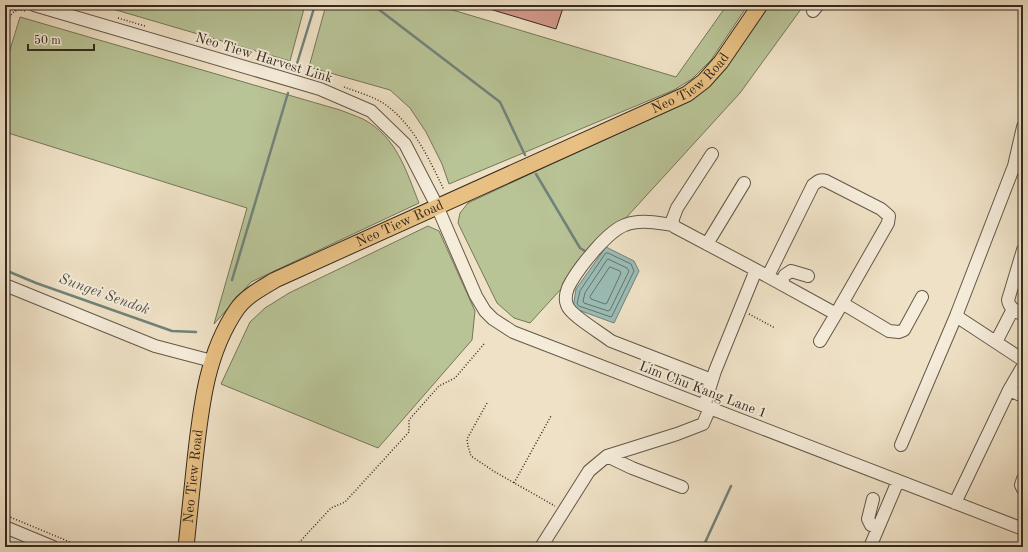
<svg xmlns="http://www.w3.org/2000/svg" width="1028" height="552" viewBox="0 0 1028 552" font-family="'Old Standard TT',serif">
<rect width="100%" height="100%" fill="#efe1c6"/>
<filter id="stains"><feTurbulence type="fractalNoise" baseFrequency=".005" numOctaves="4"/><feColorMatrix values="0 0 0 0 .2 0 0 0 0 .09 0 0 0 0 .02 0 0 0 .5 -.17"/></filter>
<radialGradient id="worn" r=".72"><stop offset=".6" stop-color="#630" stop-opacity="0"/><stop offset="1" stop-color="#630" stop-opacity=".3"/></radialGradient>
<path fill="#b8c396" stroke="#76765a" d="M99 5H305L290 61Z
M326 5H436L676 77 727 5H748L711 60 692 79 674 90 449 184 442 164 426 132 410 108 390 90 309 67Z
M768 5H804L740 93 530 323 514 318 497 303 458 223 460 213 468 203 697 96 712 83Z
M20 17 340 110C348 113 356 116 363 119 397 137 406 171 419 203L251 282 214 324 247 208 5 132V66Z
M428 226 439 231 475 311 472 340 378 448 221 384 250 322 265 308 289 293Z"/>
<path fill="#9abdb6" stroke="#71827a" d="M606 247 634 261 639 271 614 323 573 308 576 289Z"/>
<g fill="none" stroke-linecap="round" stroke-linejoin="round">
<path stroke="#67746a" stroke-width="1" d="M606 253H608L631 264 634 271 612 316 611 317 579 306 577 304 580 291Z
M608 259 627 268 629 271 610 310 608 311 584 303 583 301 585 293Z
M610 267 620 271 621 273 607 303 605 304 591 299 590 297Z"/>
<path stroke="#71827a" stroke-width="2.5" d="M373 5 500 102 525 155
M295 70 315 5
M536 174 580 248 588 253
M5 270 36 283 172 331 196 332
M232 280 288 93
M703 547 731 486"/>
</g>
<path fill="#d5998d" stroke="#342a1f" d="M483 5H564L556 29 483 7Z"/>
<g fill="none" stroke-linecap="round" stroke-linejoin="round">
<defs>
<path id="minor" d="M34 5 320 89 371 111 405 144 437 206 476 296 485 311 493 319 513 332 1023 529
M813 11 818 5
M712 154 677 208 672 221 675 227 756 270 836 314 888 223 889 216 881 209 826 181C820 179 818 181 813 185L768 276
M673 225C657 223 640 219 625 225 608 231 581 265 571 282 567 288 564 298 567 305 570 315 601 333 611 341L712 380
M707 244 744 183
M1023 250 1008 300C1009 308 1016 311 1023 315
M781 283 785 275 791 271 808 276
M5 285 155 346 212 361
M842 303 889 331 899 332 904 330 922 297
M956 316 1023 360
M820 341 836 314
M996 342 1013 309
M1009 390 1023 396
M704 406 715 371 756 270
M901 445 956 316 1014 166 1023 127
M607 456 632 468 682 487
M1023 479 1021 485 1023 489
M873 499 868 519 871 525 877 528
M955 503 1009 390 1023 366
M5 527 53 547
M541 547 589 471 607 456 677 434 703 424 710 408
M870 547 898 481"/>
<g id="major">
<path id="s1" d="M186 547C189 518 192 489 195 460 201 408 206 354 237 309 246 296 262 288 275 280L687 94 704 81 721 62 760 5"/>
</g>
</defs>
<use href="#minor" stroke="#635849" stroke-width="14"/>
<use href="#major" stroke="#342a1f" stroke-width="17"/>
<path stroke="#342a1f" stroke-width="1.5" stroke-dasharray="1 2" stroke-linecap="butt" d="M15 11 17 5
M5 13 11 15
M118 18 145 26
M5 35C8 23 9 6 25 11
M344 87C357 92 372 96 383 103 413 123 429 159 444 190
M749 314 775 328
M487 403 467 439 468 446 471 456 495 472 555 506
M514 483 551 416
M5 515 82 547
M295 547 331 508 345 502 409 432V420L439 386 455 378 484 344"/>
<use href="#minor" stroke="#f5ecda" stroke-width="12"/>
<use href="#major" stroke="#e8c083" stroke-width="15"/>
</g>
<g text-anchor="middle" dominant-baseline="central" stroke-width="4" stroke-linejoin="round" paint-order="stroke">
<g font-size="14" fill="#342a1f" stroke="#f5ecda">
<text transform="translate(264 58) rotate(17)">Neo Tiew Harvest Link</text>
<text stroke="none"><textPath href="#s1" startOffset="755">Neo Tiew Road</textPath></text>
<text stroke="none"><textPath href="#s1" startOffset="431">Neo Tiew Road</textPath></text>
<text transform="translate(703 390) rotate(21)">Lim Chu Kang Lane 1</text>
<text stroke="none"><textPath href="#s1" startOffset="71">Neo Tiew Road</textPath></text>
</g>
<g font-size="15" font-style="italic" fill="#4e4f45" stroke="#f5ecda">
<text transform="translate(104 295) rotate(20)">Sungei Sendok</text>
</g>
</g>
<rect width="1028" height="552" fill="none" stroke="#efe1c6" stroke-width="20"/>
<rect x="6" y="6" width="1016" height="540" fill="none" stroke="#342a1f" stroke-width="2"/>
<rect x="10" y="10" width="1008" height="532" fill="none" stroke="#342a1f"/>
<path d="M28 44v6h66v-6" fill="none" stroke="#342a1f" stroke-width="2"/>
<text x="34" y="44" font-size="12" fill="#342a1f" stroke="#f5ecda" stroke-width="3" paint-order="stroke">50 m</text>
<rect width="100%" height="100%" filter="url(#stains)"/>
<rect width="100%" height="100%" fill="url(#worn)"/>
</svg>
